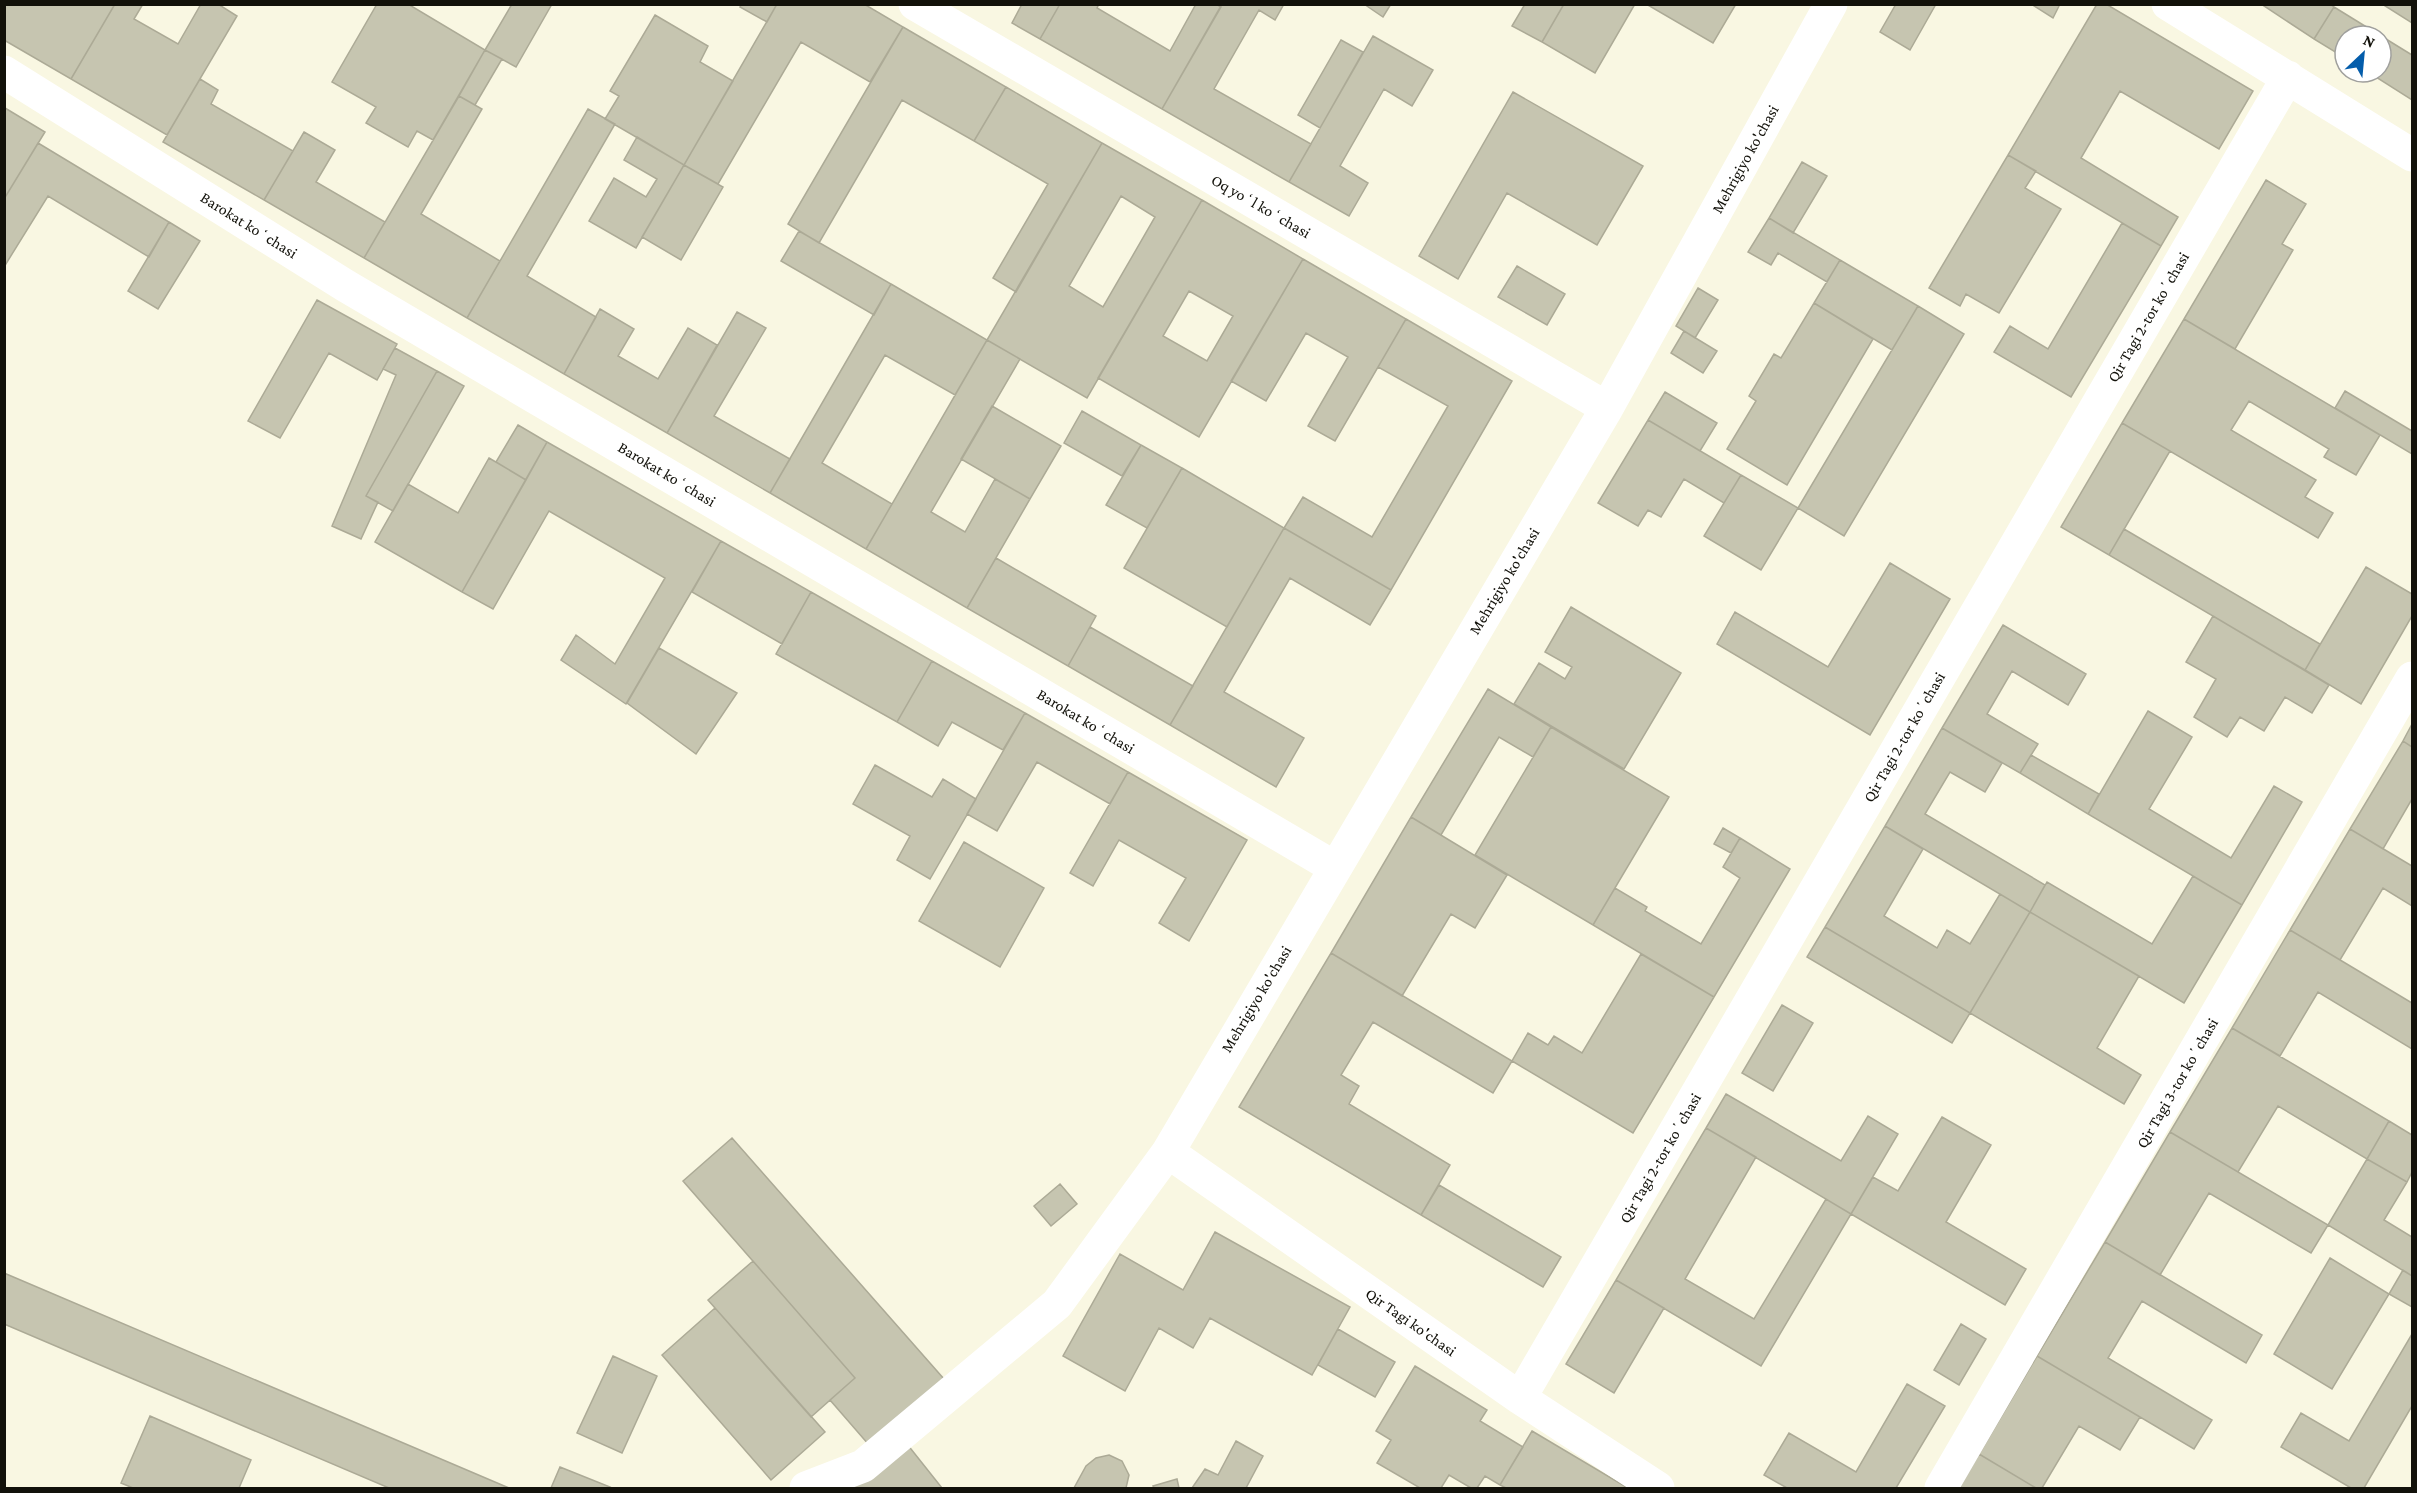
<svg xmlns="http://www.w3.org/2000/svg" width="2417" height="1493" viewBox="0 0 2417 1493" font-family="'Crimson Pro',serif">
<rect width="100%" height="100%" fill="#f9f7e2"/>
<path fill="#c6c5b0" stroke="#acaa96" stroke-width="1.5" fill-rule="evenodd" d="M4 4H115L71 79 4 40Z
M115 4H143L134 19 178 44 201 4H218L237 16 167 135 71 79Z
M377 4H408L485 50 433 140 417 131 408 147 366 123 376 107 332 82Z
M512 4H552L516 67 485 50Z
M742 4H777L767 22 740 7Z
M777 4H864L903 27 870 82 801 42 718 184 684 165Z
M1022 4H1060L1040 39 1012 23Z
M1060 4H1099L1097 8 1170 51 1196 4H1216L1221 7 1162 109 1040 39Z
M1222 4H1284L1275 20 1259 10 1214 89 1311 144 1289 182 1162 109Z
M1364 4H1391L1383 17Z
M1525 4H1564L1542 42 1512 26Z
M1564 4H1635L1595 73 1542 42Z
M1646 4H1736L1713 43Z
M1896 4H1936L1910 50 1880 32Z
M2031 4H2060L2053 18Z
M2097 4H2106L2253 91 2219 149 2120 91 2081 158 2178 217 2161 246 2008 155Z
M2261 4H2330L2334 7 2314 39Z
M2382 4H2412V23Z
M2334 7 2412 55V100L2368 72H2381V36H2345V58L2314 39Z
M655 15 708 46 700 62 733 81 684 165 605 119 619 96 610 91Z
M903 27 1006 87 974 141 902 100 819 243 788 224Z
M1373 36 1433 70 1412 106 1384 89 1340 166 1368 183 1349 216 1289 182Z
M1341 40 1363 52 1320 128 1298 115Z
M485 50 502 59 475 105 459 96Z
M200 79 218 90 211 104 293 151 264 200 163 142Z
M1006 87 1102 143 1016 292 993 278 1048 184 974 141Z
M1513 92 1643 166 1597 245 1507 193 1458 279 1419 256Z
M459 96 482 109 421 214 500 261 467 318 364 258Z
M5 108 45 132 4 199V109Z
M588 109 615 124 527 276 596 317 564 374 467 318Z
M304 132 335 150 316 182 385 222 364 258 264 200Z
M637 137 684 165 636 248 589 221 614 178 646 197 657 179 624 160Z
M38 143 169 222 149 257 48 196 4 267V199Z
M1102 143 1202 200 1087 398 987 340ZM1121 196 1155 217 1103 307 1069 286Z
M2008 155 2036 171 2025 188 2061 209 1999 313 1966 294 1960 306 1929 288Z
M1802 162 1827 176 1793 233 1769 218Z
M684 165 723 187 681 260 642 237Z
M2266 180 2306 204 2282 244 2293 250 2235 349 2184 319Z
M1202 200 1303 259 1199 437 1098 378ZM1189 291 1233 316 1207 361 1163 336Z
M1769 218 1840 260 1827 282 1778 253 1771 265 1748 252Z
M169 222 200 241 158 309 128 291Z
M2122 223 2161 246 2071 397 1994 352 2010 326 2048 349Z
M799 231 891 284 874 315 781 261Z
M1303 259 1406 319 1335 441 1308 426 1348 357 1306 333 1266 401 1231 381Z
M1840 260 1918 306 1892 350 1814 303Z
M1517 266 1565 294 1547 325 1498 297Z
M891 284 987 340 955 395 885 355 822 463 892 504 866 549 770 493Z
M1698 288 1718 300 1695 338 1676 326Z
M317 300 397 344 377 380 329 353 280 438 248 421Z
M1814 303 1873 339 1787 485 1727 449 1756 401 1749 396 1774 354 1781 358Z
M1918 306 1964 334 1844 536 1798 508Z
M600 309 634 329 618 356 658 379 688 328 717 345 667 433 564 374Z
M737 312 766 328 714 416 790 459 770 493 667 433Z
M1406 319 1512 381 1391 590 1284 528 1303 497 1372 537 1448 406 1378 367Z
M2184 319 2380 435 2356 475 2324 457 2329 449 2249 401 2231 430 2316 480 2305 497 2333 513 2318 538 2122 423Z
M1684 331 1717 351 1703 373 1671 353Z
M987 340 1020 359 931 512 965 532 995 479 1030 499 967 608 866 549Z
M395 348 437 371 366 496 378 502 361 539 332 526 396 375 383 369Z
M437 371 464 386 393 511 366 496Z
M2345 391 2412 431V454L2335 408Z
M1665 392 1717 423 1700 451 1648 420Z
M992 406 1061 446 1030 499 961 459Z
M1082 411 1141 445 1122 476 1064 443Z
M1648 420 1741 475 1724 503 1684 479 1661 517 1648 510 1638 526 1598 503Z
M2122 423 2170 451 2109 555 2061 527Z
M518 425 547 442 526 480 496 462Z
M547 442 721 541 626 704 561 660 576 635 615 664 665 578 549 511 493 609 462 592Z
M1141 445 1182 468 1147 528 1106 505Z
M489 458 526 480 462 592 375 542 408 484 458 513Z
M1182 468 1284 528 1227 627 1124 568Z
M1741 475 1798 508 1761 570 1704 536Z
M1284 528 1391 590 1370 625 1290 578 1224 692 1304 738 1276 787 1170 725Z
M2124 529 2320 644 2305 670 2109 555Z
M721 541 811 592 782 644 692 592Z
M996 558 1096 616 1068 666 967 608Z
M1890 563 1950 599 1870 735 1717 644 1735 612 1828 667Z
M2366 567 2412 594V616L2361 704 2305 670Z
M811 592 932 661 897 722 776 654Z
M1571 607 1681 673 1624 769 1514 704 1539 663 1565 679 1572 667 1545 652Z
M2213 616 2329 685 2312 713 2285 697 2264 731 2240 717 2227 737 2194 717 2216 679 2186 662Z
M2003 625 2086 674 2068 705 2012 671 1987 714 2038 744 2020 773 1942 728Z
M1090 627 1193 686 1170 725 1068 666Z
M659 648 737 693 696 754 627 703Z
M932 661 1025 713 1003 750 952 722 938 746 897 722Z
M1488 689 1551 727 1533 757 1499 737 1441 835 1411 817Z
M2148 711 2192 737 2149 809 2231 858 2274 786 2302 802 2242 905 2088 814Z
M1025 713 1128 772 1110 804 1037 762 997 831 967 814Z
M2412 724V747L2403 741Z
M1551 727 1669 797 1593 925 1475 855Z
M1942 728 2002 763 1985 792 1950 772 1925 814 2045 885 2030 912 1885 826Z
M2403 741 2412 747V799L2383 849 2350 829Z
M2031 755 2099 794 2088 814 2020 773Z
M875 765 932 797 943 779 976 799 930 879 897 860 910 836 853 804Z
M1128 772 1247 840 1189 941 1159 923 1186 878 1119 840 1093 886 1070 873Z
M1411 817 1507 875 1475 928 1451 914 1402 996 1331 953Z
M1885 826 1923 849 1884 916 1937 948 1947 930 1970 944 2000 894 2030 912 1970 1013 1825 927Z
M1723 828 1740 838 1731 853 1714 844Z
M2350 829 2412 866V906L2383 888 2340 960 2290 930Z
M1740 838 1790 869 1714 997 1593 925 1615 888 1647 907 1645 911 1701 944 1740 878 1723 867Z
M964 842 1044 888 1000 967 919 921Z
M2193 876 2242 905 2184 1003 2030 912 2047 882 2152 944Z
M2030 912 2139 976 2097 1048 2141 1075 2124 1104 1970 1013Z
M1825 927 1970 1013 1952 1043 1807 957Z
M2290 930 2412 1003V1049L2318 992 2280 1056 2232 1028Z
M1331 953 1512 1061 1493 1093 1373 1022 1341 1075 1359 1086 1349 1104 1450 1165 1421 1215 1239 1107Z
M1641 954 1714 997 1633 1133 1512 1061 1528 1033 1548 1045 1554 1036 1582 1053Z
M1782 1005 1813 1023 1773 1091 1742 1073Z
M2232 1028 2389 1121 2367 1159 2278 1106 2238 1172 2170 1132Z
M1726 1094 1841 1161 1868 1116 1898 1134 1851 1214 1706 1128Z
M1942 1117 1991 1145 1946 1222 2026 1269 2005 1305 1851 1214 1873 1177 1898 1191Z
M2389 1121 2412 1135V1172L2407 1182 2367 1159Z
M1706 1128 1756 1157 1685 1279 1754 1319 1826 1199 1851 1214 1761 1366 1616 1280Z
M2170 1132 2328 1225 2311 1253 2209 1193 2160 1275 2105 1242Z
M732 1138 944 1379 869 1445 830 1400 855 1378 683 1181Z
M2367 1159 2407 1182 2384 1220 2412 1237V1276L2328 1225Z
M1060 1184 1077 1204 1051 1226 1034 1206Z
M1439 1185 1561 1257 1543 1287 1421 1215Z
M1215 1232 1350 1307 1312 1375 1210 1318 1193 1348 1159 1328 1125 1391 1063 1356 1120 1254 1183 1290Z
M2105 1242 2262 1335 2246 1363 2142 1301 2108 1358 2212 1420 2194 1449 2037 1356Z
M2330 1258 2389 1294 2332 1389 2274 1354Z
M753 1261 855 1378 811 1417 708 1300Z
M2403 1270 2412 1276V1307L2389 1294Z
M4 1273 509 1488H389L4 1324Z
M1616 1280 1664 1308 1614 1393 1566 1364Z
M715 1308 825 1432 771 1480 662 1355Z
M1961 1324 1986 1339 1959 1385 1934 1370Z
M1338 1329 1395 1362 1375 1397 1318 1365Z
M2412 1334V1406L2364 1488H2351L2281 1447 2301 1413 2349 1441Z
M613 1356 657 1376 622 1453 577 1433Z
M2037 1356 2140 1417 2120 1450 2079 1426 2042 1488H2036L1979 1454Z
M1415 1366 1487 1410 1480 1421 1523 1447 1500 1485 1485 1476 1477 1488H1471L1449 1475 1441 1488H1420L1377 1463 1391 1440 1376 1431Z
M1907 1384 1945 1406 1896 1488H1787L1764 1475 1789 1433 1856 1472Z
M150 1416 251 1460 239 1488H133L121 1483Z
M1532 1431 1628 1488H1506L1500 1485Z
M1236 1441 1263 1456 1246 1488H1192L1205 1469 1218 1475Z
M907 1444 942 1488H854L852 1486Z
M1979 1454 2036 1488H1958Z
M1109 1455 1122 1461 1129 1475 1126 1488H1074L1086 1466 1096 1458Z
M560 1467 610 1487 609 1488H551Z
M1177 1479 1179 1488H1154L1153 1486Z"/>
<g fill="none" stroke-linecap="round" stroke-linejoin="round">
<path stroke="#fff" stroke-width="33" d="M915 4 1607 408
M2168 4 2412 155
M4 72 346 286 1334 867
M1168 1152 1520 1398 1658 1488
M1520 1398 2288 77
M806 1488 863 1466 1057 1304 1168 1152 1607 408 1831 4
M1941 1488 2412 678"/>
</g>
<g text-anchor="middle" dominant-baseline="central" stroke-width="5" stroke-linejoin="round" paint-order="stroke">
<g font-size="16" fill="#12110a" stroke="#fff">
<text transform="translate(1745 159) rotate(-61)">Mehrigiyo ko'chasi</text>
<text transform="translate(1261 206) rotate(30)">Oq yoʻl koʻchasi</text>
<text transform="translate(249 225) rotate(32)">Barokat koʻchasi</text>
<text transform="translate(2148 317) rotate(-60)">Qir Tagi 2-tor koʼchasi</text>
<text transform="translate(667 474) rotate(31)">Barokat koʻchasi</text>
<text transform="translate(1504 581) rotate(-59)">Mehrigiyo ko'chasi</text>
<text transform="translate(1086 721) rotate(31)">Barokat koʻchasi</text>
<text transform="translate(1904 737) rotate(-60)">Qir Tagi 2-tor koʼchasi</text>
<text transform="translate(1256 999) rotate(-59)">Mehrigiyo ko'chasi</text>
<text transform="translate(2177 1083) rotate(-60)">Qir Tagi 3-tor koʼchasi</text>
<text transform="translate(1660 1158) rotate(-60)">Qir Tagi 2-tor koʼchasi</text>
<text transform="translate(1411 1322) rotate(35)">Qir Tagi ko'chasi</text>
</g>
</g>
<rect width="2417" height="1493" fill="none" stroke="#12110a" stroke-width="12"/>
<g transform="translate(2363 54) rotate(26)"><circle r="28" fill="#ffffff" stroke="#a0a09d" stroke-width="1.5"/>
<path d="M0-4.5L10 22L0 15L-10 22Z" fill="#045dab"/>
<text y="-9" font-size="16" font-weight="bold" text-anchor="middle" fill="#12110a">N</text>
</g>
</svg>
